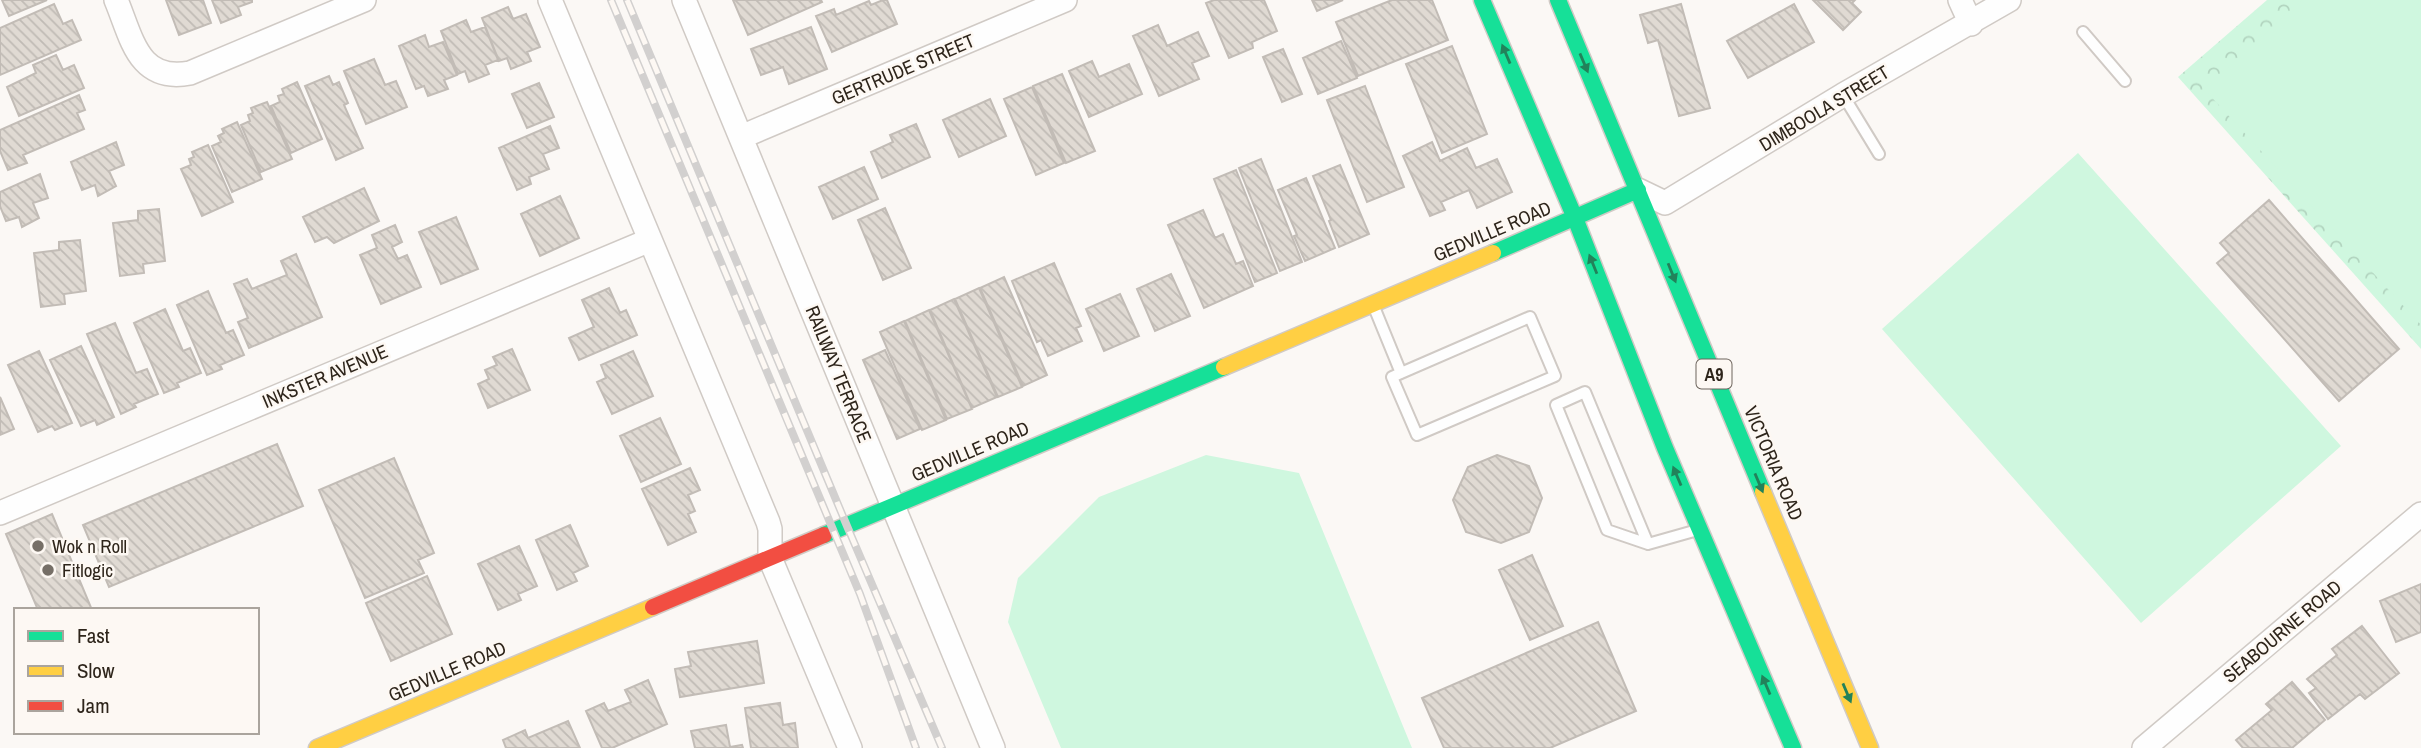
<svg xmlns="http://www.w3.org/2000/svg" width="2421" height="748" viewBox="0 0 2421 748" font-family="'Archivo Narrow',sans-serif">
<defs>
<pattern id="forest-crowns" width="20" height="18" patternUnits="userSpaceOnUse" patternTransform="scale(1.75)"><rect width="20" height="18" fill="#cff7df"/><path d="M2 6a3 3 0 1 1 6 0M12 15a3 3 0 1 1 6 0" fill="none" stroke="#b2d4bf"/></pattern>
<pattern id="building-back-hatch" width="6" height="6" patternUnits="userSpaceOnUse" patternTransform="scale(1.75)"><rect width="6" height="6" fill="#e0dad3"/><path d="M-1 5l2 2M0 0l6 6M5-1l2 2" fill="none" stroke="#c0bbb5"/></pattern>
</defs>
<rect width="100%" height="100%" fill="#fbf8f5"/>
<path fill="url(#forest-crowns)" d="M2267 0H2421V349L2178 77Z"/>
<path fill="#cff7df" d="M2302 0H2421V325L2204 89Z
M2078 153 2341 446 2141 623 1882 329Z
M1206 455 1299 473 1412 748H1061L1008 622 1018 578 1099 497Z"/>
<path fill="url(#building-back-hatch)" stroke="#c2bcb6" stroke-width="2" d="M2 0H47L9 16Z
M166 0H203L211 23 179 35Z
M212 0H252V2L238 7 241 15 221 23Z
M733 0H821L822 2 748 35Z
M883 0H887L897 24 832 52 816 16 834 9 836 15 869 1 871 5Z
M1214 0H1264L1277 31 1252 42 1253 48 1229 58 1206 3Z
M1312 0H1343L1317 11Z
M1392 0H1432L1448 40 1358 76 1336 22Z
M1813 0H1855L1852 3 1861 12 1843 30Z
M54 4 63 24 72 20 81 40 0 75V28Z
M1681 4 1710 108 1679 116 1658 40 1648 43 1640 15Z
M1794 4 1814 42 1748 78 1727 41Z
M508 7 513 19 526 14 540 47 527 52 531 61 511 69 507 58 499 61 482 18Z
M466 20 471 32 485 27 498 60 485 65 489 74 469 82 465 71 458 74 441 31Z
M1158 25 1167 46 1198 32 1209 56 1192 63 1199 79 1159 96 1133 36Z
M811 27 827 69 789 84 783 67 761 75 751 49Z
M425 35 429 47 443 42 457 75 444 80 448 89 428 96 424 86 416 89 399 46Z
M1341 41 1357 78 1318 94 1303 58Z
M1452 46 1487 134 1442 153 1406 64Z
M1283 49 1302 94 1282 102 1263 57Z
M56 55 63 70 74 65 84 88 19 116 7 87 36 73 33 65Z
M374 59 385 85 396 81 407 107 366 124 344 71Z
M1092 61 1099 77 1129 64 1142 94 1089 117 1069 71Z
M1062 74 1095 151 1066 163 1033 86Z
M329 76 333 85 339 82 348 103 344 105 363 148 336 160 305 86Z
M297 82 322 139 291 153 271 106 280 102 278 96 284 94 282 89Z
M539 83 554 117 527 128 512 94Z
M1365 86 1404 187 1367 202 1327 100Z
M1032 87 1064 163 1036 175 1004 99Z
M79 95 85 110 77 113 84 129 23 155 27 163 8 170 0 151V130Z
M990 99 1006 136 959 157 943 120Z
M267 102 292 159 261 172 241 125 250 121 248 115 253 113 251 108Z
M237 122 262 179 232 192 212 146 221 142 218 136 224 133 222 129Z
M916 124 930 157 882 178 871 152 893 142 890 135Z
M550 126 559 148 543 154 549 169 529 177 531 184 517 190 499 148Z
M116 142 124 165 109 171 116 186 98 196 95 185 82 190 71 162Z
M1432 142 1440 161 1467 148 1476 168 1497 159 1512 192 1477 208 1469 190 1441 202 1445 210 1430 216 1403 156Z
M208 145 233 202 202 216 181 169 191 165 189 159 194 157 192 152Z
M1261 159 1302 262 1280 271 1239 168Z
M1340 165 1369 234 1339 247 1329 221 1331 220 1313 176Z
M864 167 878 199 833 219 819 187Z
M1236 170 1277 273 1255 282 1214 179Z
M40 174 48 198 33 203 39 218 22 227 19 217 6 221 0 206V192Z
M1306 178 1335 248 1305 261 1294 236 1297 235 1278 190Z
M364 188 379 221 334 243 327 237 315 242 303 217Z
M560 196 579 238 540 256 521 214Z
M2269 200 2399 349 2339 401 2217 263 2229 253 2220 243Z
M885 208 911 268 883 280 858 220Z
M159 209 165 261 143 264 144 273 120 276 113 223 138 220V211Z
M1203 210 1215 238 1223 234 1236 264 1243 261 1253 286 1204 308 1168 225Z
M456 217 478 269 441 284 419 232Z
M395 225 402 242 392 247 398 259 407 255 421 287 381 304 360 255 377 248 372 235Z
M80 240 86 291 64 294 65 304 41 307 34 253 59 250V242Z
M296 254 322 317 249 348 238 322 248 318 234 284 247 279 252 289 287 275 281 261Z
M1054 263 1081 326 1076 328 1082 341 1048 356 1041 340 1037 342 1012 281Z
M1171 274 1190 316 1155 331 1137 289Z
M1004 277 1047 375 1023 386 980 288Z
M609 288 620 313 626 310 637 335 579 360 569 338 594 327 582 300Z
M979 288 1022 387 998 397 955 299Z
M208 291 226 333 233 330 244 355 220 365 222 369 207 375 177 305Z
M1120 294 1139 336 1104 351 1086 309Z
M954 299 997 397 972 408 930 310Z
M165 309 183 351 190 348 201 373 177 383 179 387 164 393 134 323Z
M929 310 972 409 947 419 905 321Z
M904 321 946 420 922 430 880 332Z
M115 323 136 373 147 369 158 394 134 404 136 407 121 414 87 334Z
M81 346 114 417 97 425 95 420 81 426 50 360Z
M512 349 530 390 488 408 478 384 489 379 485 370 497 365 493 357Z
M885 350 920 429 897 439 863 360Z
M39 351 72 423 55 430 52 426 38 432 8 365Z
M633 351 653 396 612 414 597 382 606 378 601 365Z
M0 397 14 429 0 435Z
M660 418 681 464 641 482 620 436Z
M277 444 303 506 109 587 83 525Z
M1497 455 1529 466 1542 498 1529 532 1501 543 1466 532 1453 500 1468 467Z
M394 458 434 553 418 560 424 573 365 598 319 490Z
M690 468 700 490 688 495 695 511 688 514 696 532 668 545 642 489Z
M52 514 92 610H38L6 534Z
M570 525 588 566 573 573 577 581 557 590 536 540Z
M519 546 537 586 518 594 521 600 498 610 478 564Z
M1532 555 1563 626 1530 640 1499 570Z
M427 576 452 634 391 661 366 603Z
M2421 584V632L2396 642 2380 601Z
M1598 622 1636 711 1550 748H1444L1422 698Z
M2362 626 2399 673 2365 699 2360 694 2328 719 2309 693 2316 688 2307 679 2337 655 2332 649Z
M757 641 764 683 680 697 675 669 691 666 688 652Z
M648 680 667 724 612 748H602L586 711 604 703 608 711 631 702 625 690Z
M2292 682 2325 720 2292 748H2243L2236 740 2272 710 2266 704Z
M780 703 783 725 795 723 798 748H751L745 708Z
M568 721 580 748H506L503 740 525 730 528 738Z
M726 725 730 747 742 745 743 748H695L691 731Z"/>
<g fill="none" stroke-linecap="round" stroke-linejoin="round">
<defs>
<path id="lane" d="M2083 32 2125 81
M1843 95 1879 154
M1374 307 1401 373 1530 317 1555 376 1417 435 1392 377 1401 373
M1648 544 1585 392 1556 405 1607 530 1648 544 1694 531"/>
<path id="street" d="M116 0C132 38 138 83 190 73L364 0
M550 0 768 522 770 529V558L850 748
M684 0 993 748
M1960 0 1971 24
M741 137 1065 0
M1638 190 1665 203 1843 95 2009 0
M0 513 650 240
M2144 748 2421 514"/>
<path id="fast" d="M1482 0 1575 218 1665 448 1793 748
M1558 0 1763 492
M1493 253 1638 190
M824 535 1224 367"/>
<path id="slow" d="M1224 367 1493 253
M1763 492 1870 748
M317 748 653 607"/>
<path id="jam" d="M653 607 824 535"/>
</defs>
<use href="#lane" stroke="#d0cac5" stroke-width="14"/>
<use href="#street" stroke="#d0cac5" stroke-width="26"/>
<use href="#fast" stroke="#d0cac5" stroke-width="19"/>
<use href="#slow" stroke="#d0cac5" stroke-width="19"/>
<use href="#jam" stroke="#d0cac5" stroke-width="19"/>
<use href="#lane" stroke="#fefefe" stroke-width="10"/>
<use href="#street" stroke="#fefefe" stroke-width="23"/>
<use href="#fast" stroke="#16e098" stroke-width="16"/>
<use href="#slow" stroke="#ffcf43" stroke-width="16"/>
<use href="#jam" stroke="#f24e42" stroke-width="16"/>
<defs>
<path id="rail" d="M611 0 860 594 916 748
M627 0 847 526 942 748"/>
</defs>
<use href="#rail" stroke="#d2d0cf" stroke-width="8"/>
<use href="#rail" stroke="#fdf8f3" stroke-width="5" stroke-dasharray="16" stroke-linecap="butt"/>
</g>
<defs><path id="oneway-solid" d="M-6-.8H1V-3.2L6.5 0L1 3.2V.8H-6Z" transform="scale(1.75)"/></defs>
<g fill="#22825a">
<use href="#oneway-solid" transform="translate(1506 54) rotate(-113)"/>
<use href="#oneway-solid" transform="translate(1584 63) rotate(67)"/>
<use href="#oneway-solid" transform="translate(1593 264) rotate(-112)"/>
<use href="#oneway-solid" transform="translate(1672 273) rotate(68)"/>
<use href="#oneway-solid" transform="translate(1677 476) rotate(-113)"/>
<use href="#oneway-solid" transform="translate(1759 483) rotate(67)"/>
<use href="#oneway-solid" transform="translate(1766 685) rotate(-113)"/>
<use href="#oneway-solid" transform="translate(1847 693) rotate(67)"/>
</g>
<g fill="#766f67" stroke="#fdf8f3" stroke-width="2.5">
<circle cx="38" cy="546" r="7"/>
<circle cx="48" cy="570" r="7"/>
</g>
<g text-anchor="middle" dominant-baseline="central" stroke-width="5" stroke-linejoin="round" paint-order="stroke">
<rect fill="#fdf8f3" stroke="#6c645c" stroke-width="2" x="1696.5" y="359.5" width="35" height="29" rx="5"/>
<g font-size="18" font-weight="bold" fill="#2e251b">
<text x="1714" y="374">A9</text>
</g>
<g font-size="19" fill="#2e251b" stroke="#fdf8f3">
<text transform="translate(903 69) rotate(-23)">GERTRUDE STREET</text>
<text transform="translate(1824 108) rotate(-31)">DIMBOOLA STREET</text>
<text transform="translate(1492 231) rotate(-23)">GEDVILLE ROAD</text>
<text transform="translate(839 374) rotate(68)">RAILWAY TERRACE</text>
<text transform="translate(325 376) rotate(-23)">INKSTER AVENUE</text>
<text transform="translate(970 451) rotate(-23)">GEDVILLE ROAD</text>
<text transform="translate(1774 463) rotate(67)">VICTORIA ROAD</text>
<text transform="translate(2282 631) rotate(-40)">SEABOURNE ROAD</text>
<text transform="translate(447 671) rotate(-23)">GEDVILLE ROAD</text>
</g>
<g font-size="19" fill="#2e251b" stroke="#fdf8f3" text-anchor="start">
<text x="52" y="546">Wok n Roll</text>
<text x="62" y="570">Fitlogic</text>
</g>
</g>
<rect x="14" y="608" width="245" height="126" fill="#fdf8f3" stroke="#aaa49d" stroke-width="2"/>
<rect x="28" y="631" width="35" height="10" fill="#16e098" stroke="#aaa49d" stroke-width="2"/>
<text x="77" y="643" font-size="21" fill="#2e251b">Fast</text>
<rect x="28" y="666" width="35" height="10" fill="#ffcf43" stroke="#aaa49d" stroke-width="2"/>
<text x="77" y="678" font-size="21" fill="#2e251b">Slow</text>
<rect x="28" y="701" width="35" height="10" fill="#f24e42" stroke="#aaa49d" stroke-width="2"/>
<text x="77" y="713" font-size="21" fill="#2e251b">Jam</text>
</svg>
